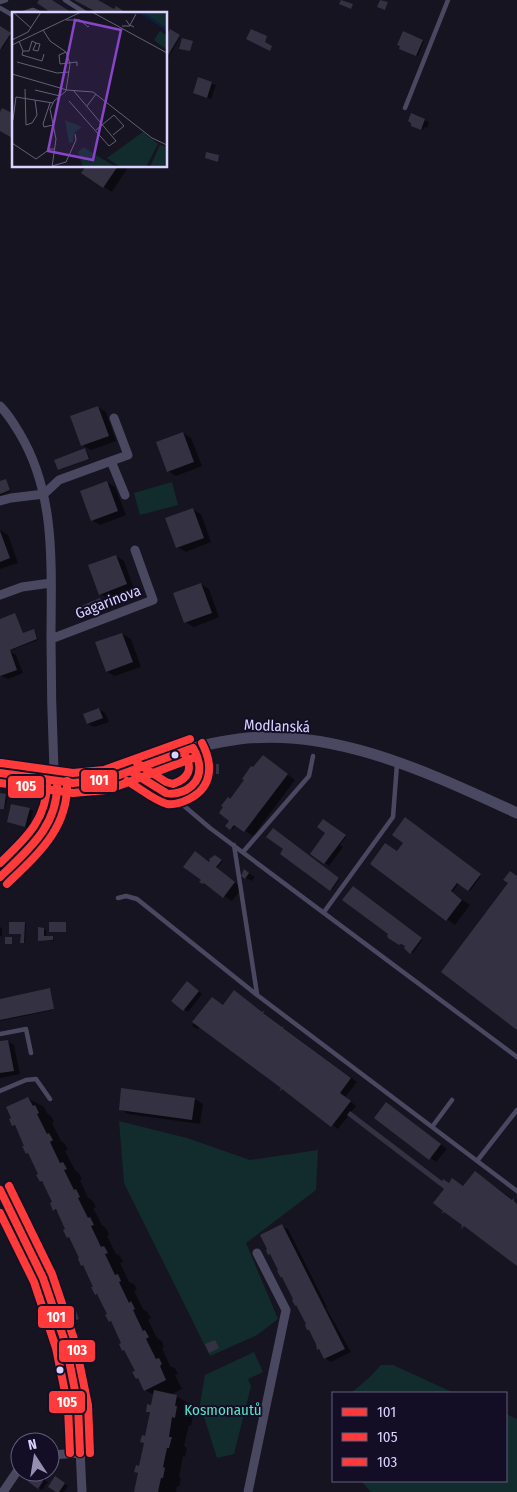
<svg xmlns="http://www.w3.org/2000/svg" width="517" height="1492" viewBox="0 0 517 1492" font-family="'Fira Sans Condensed',sans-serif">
<rect width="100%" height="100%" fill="#161420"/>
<path fill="#122c2d" d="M172 482 178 505 140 515 134 493Z
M119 1121 187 1138 250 1160 318 1150 316 1190 246 1243 278 1319 257 1335 210 1356 124 1183Z
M254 1352 263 1372 248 1379 251 1386 234 1454 217 1458 200 1404 205 1375Z
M381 1365H393L454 1393H351L370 1377Z
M506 1414 517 1419V1492H371L361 1481H506Z"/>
<path fill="#0007" d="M0 27 11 35 2 49 0 48Z
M170 31 180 37 166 62V39Z
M404 33 424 41 418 56 402 49Z
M199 79 216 85 211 99 199 95Z
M412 115 429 122 427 128 424 127 423 130 416 127Z
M87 166H129L112 192 83 173Z
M98 407 106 412 116 441 91 450 82 445Z
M183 433 191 438 202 466 176 476 168 471Z
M86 449 90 459 60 470 59 469 55 460Z
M6 480 11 491 0 495V482Z
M107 482 115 487 126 515 100 525 92 520Z
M192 509 201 514 211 542 186 552 177 547Z
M0 530 8 535 18 563 0 569Z
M116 556 124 561 134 589 109 599 100 594Z
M201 584 209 589 219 617 194 627 185 622Z
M100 600 105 610 80 619 79 618Z
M15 615 23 634 34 630 38 640 9 651 16 655 23 673 8 679 1 676 0 672V620Z
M122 634 131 639 141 667 115 676 107 672Z
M99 709 105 713 109 722 94 727 88 724Z
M271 762 295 780 253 836 236 825 232 830 227 826 231 821 230 800Z
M0 794 8 796 5 809 0 808Z
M29 809 33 811 29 828 8 821Z
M405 819 481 876 470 891 459 883 452 892 470 905 455 925 371 864 386 844 398 852 404 843Z
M324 820 346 837 340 845 343 847 329 866 312 854 327 833Z
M273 830 340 879 332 890 281 853 285 849Z
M216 856 223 861 217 868 242 888 232 901 224 896 209 863Z
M245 871 255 877 252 881 246 878Z
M353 888 423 939 413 953 405 948 406 946 403 944 402 945 388 936 390 934Z
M24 923 26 924 25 943H23L22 942V934H12Z
M0 927 2 928V936H0Z
M39 928 46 930V937H53L54 941 39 940Z
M191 985 202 994 188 1012 173 1001Z
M49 990 53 1010 0 1021V1000Z
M240 996 357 1082 345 1097 356 1106 350 1113 446 1186 464 1187 475 1172 517 1203V1265L445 1189 349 1115 338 1129 201 1027 197 1029 192 1026 212 998 224 1006Z
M7 1041 14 1045 20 1074 0 1078V1043Z
M28 1098 44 1107 47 1113 51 1116 54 1122 52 1123 61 1141 65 1144 68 1150 65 1151 75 1170 79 1173 82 1179 80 1180 88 1198 92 1200 96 1207 93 1208 102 1225 106 1228 109 1234 107 1236 116 1254 120 1256 123 1262 120 1263 129 1282 134 1284 137 1290 134 1291 143 1309 147 1312 151 1318 148 1320 157 1338 162 1341 164 1347 162 1348 170 1366 175 1368 178 1374 175 1375 182 1389 170 1395 176 1396 192 1405 190 1415 193 1417 191 1426 189 1425 184 1446 187 1448 185 1457 183 1456 179 1477 181 1478 179 1487 177 1486 176 1492H135L139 1474 136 1472 140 1467 151 1413 147 1411 152 1406 154 1395 145 1390 141 1380 137 1378 136 1371 127 1352 123 1350V1344L113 1323 110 1322 109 1315 100 1296 96 1294 95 1287 86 1267 82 1265 81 1259 72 1239 68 1237 67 1230 58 1212 54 1210V1203L44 1184 41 1182 38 1175 40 1174 30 1155 27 1153 26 1146 17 1127 13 1125Z
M195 1099 203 1104 200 1124 128 1114 120 1109Z
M392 1107 447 1149 436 1162 376 1118Z
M281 1226 288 1229 327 1307 326 1308 351 1352 331 1362 325 1358 318 1349 308 1324 299 1307 296 1305 295 1299 284 1279 281 1277 273 1256 269 1254Z
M33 1472 48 1482 42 1490 39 1488Z
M55 1478 68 1486 64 1492H58Z"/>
<path fill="#343142" d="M39 0H52L74 14H53L37 3Z
M74 0H98L114 9 116 6 125 12 124 14H100Z
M341 0 353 4 351 9 339 4Z
M380 0 388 2 385 10 377 7Z
M0 26 11 33 0 50Z
M170 29 180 35 166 59V36Z
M251 29 267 36 265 42 272 46 270 51 246 39Z
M403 31 423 40 416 56 399 49 400 46 397 45Z
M182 38 193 41 190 51 179 49Z
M198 77 212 82 207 98 193 93Z
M2 108 14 114V139L0 131V112Z
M411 113 425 119 421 130 411 126V123L408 121Z
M206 152 219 155 218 162 205 158Z
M86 166H118L103 188 81 173Z
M98 406 109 436 81 446 70 416Z
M183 432 194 462 167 472 156 442Z
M85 448 89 459 58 470 54 460Z
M6 479 10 490 0 494V481Z
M107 481 118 511 91 521 80 491Z
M193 508 204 538 176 548 165 518Z
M0 531 10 558 0 562Z
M116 555 127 584 99 595 88 565Z
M201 583 212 613 184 623 173 593Z
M100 598 104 609 78 619 74 609Z
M15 613 23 633 34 629 37 639 10 650 17 670 0 676V619Z
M122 633 133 662 106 672 95 642Z
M99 708 103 718 87 724 83 714Z
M263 755 288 774 244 832 234 825 230 830 225 826 229 821 219 813 223 807 221 806 228 797 230 799 244 780 242 779 251 766 253 767Z
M175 762 176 765 168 767 167 765Z
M216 764H219V774H216Z
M0 793 6 794 4 809H0Z
M11 804 30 808 25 827 7 822Z
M405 817 481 874 468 891 457 883 451 891 462 900 446 921 370 864 385 843 397 851 403 843 392 835Z
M323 819 346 835 324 864 310 854 325 833 317 827Z
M273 828 339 878 330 891 280 854 283 849 266 837Z
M195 851 209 862 210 861 209 859 215 855 222 860 216 867 235 882 223 898 204 883 203 884 199 882 201 880 183 867Z
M244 869 249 873 245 879 241 876Z
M510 871 517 876V1030L441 972 508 883 503 880Z
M353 886 422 938 410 954 404 948 405 946 401 944 399 945 388 938 387 936 388 934 342 900Z
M9 922H25L24 943H20L21 934H9Z
M49 922H66V932H49Z
M38 927 44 928V936H53V940L38 941Z
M5 937H12V944H5Z
M187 981 199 991 183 1011 171 1001Z
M50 988 54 1009 0 1020V999Z
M234 990 262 1012 265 1010 263 1013 282 1027 284 1026 283 1028 351 1078 340 1093 351 1101 331 1127 282 1089 279 1092 281 1088 192 1022 212 997 223 1005Z
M8 1040 14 1071 0 1073V1041Z
M121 1088 195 1098 192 1120 119 1110Z
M28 1097 33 1106 35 1105 39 1113 37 1114 47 1134 49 1133 53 1140 50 1142 60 1163 63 1162 67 1169 64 1170 74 1190 76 1189 80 1197 78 1198 88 1218 90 1217 94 1225 91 1226 101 1247 104 1246 108 1253 105 1254 115 1275 118 1274 121 1281 119 1282 129 1303 131 1301 135 1309 133 1310 143 1331 145 1330 149 1337 146 1339 156 1359 159 1358 162 1364 160 1366 166 1380 144 1391 138 1378 136 1379 132 1372 135 1371 124 1350 122 1351 119 1344 121 1343 111 1321 109 1322 105 1315 107 1314 97 1294 95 1295 91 1287H93L83 1265 81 1266 78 1259 79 1258 69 1237 67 1238 63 1230 65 1229 56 1209 53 1211 50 1203 52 1202 42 1181 40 1182 36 1175 38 1174 28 1153 26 1154 22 1146H24L15 1125 12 1126 9 1119 11 1118 6 1107Z
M386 1102 441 1144 429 1160 374 1118Z
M350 1111 442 1181 443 1179 449 1183 452 1178 463 1186 475 1171 512 1200 514 1198V1201L517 1204V1266L464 1226 461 1229 462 1225 444 1212 441 1214 443 1211 433 1203 444 1189 347 1115Z
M282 1224 345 1349 324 1359 319 1349 317 1350 316 1344 309 1330H307L305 1325 306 1324 296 1305 295 1306 292 1300 293 1299 282 1277 281 1278 277 1271 278 1270 270 1254 268 1255 266 1250 267 1249 260 1235Z
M75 1308 79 1319 76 1320 72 1309Z
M215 1340 219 1348 209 1353 205 1344Z
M154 1390 177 1395 175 1406H177L175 1418 172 1417 169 1437H172L169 1448H167L163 1467 165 1468 163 1478H161L158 1492H134L138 1473 134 1472 136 1465 139 1466 144 1443 140 1442 142 1435 145 1436 150 1412H146L147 1404 151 1405Z
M31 1472H35L45 1478 38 1489 26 1480Z
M55 1476 65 1483 59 1492H56L48 1487Z"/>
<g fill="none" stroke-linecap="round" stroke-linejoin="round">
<path stroke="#4a4861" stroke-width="4.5" d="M65 0 87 14
M0 2 6 0
M0 8 14 16
M21 14 33 10 42 14
M131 14V13
M405 108 448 0
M135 774 170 794 210 828 517 1057
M170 794C196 791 209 773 194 749
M234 845 257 994
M243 852 309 776 313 756
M118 898 126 896 137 899 257 995 517 1191
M324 912 393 817 397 764
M0 1034 26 1029 31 1053
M0 1091 26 1080 36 1079 50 1099
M432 1127 452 1100
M477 1161 517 1110"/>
<path stroke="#4a4861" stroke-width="9" d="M0 406C9 415 14 424 20 434 57 496 51 569 51 639 51 682 52 725 54 768 56 777 59 786 58 796 56 827 21 857 0 877
M111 461 128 455 114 418
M0 501 11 498 44 494 59 480 111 461 125 495
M0 595 22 587 51 583
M51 639 153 600 135 550
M0 1190 43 1278 66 1345 78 1406 82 1492
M50 1455 80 1453
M3 1492 20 1467
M248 1492 286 1310 257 1253"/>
<path stroke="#4a4861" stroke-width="11" d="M0 773C35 778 70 787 105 780 130 776 153 763 176 754 196 746 218 742 239 739 336 727 431 774 517 813"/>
<defs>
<path id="bus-1" d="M132 772 166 793C173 795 179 793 186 790 203 780 202 764 193 748
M0 773 73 783 106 780 193 748
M0 877C29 849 59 825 57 781
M0 1190 43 1278 66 1345 78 1406 80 1453"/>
<path id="bus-2" d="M127 781C140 788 153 800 167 804 175 805 183 802 189 799 213 787 213 764 202 743
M0 783 73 793 107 790 196 757
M7 884C38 854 69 828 67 781
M0 1213 34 1282 56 1348 68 1407 70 1453"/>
<path id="bus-3" d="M1 763 73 773 104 770 190 739
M137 763 166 782 173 784C190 778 193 768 184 753
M0 863C25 839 48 819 47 781
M9 1186 52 1274 75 1342 88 1405 90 1453"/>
</defs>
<use href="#bus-1" stroke="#130e26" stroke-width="11"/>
<use href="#bus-2" stroke="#130e26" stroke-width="11"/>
<use href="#bus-3" stroke="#130e26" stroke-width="11"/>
<use href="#bus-1" stroke="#ff3a3a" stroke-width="8"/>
<use href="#bus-2" stroke="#ff3a3a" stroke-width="8"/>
<use href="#bus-3" stroke="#ff3a3a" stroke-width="8"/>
</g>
<g fill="#d9d3ff" stroke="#130e26" stroke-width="2">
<circle cx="175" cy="755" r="4.5"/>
<circle cx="60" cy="1370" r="4.5"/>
</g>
<g text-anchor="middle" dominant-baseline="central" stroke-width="4" stroke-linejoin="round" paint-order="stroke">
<g font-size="15" fill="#d9d3ff" stroke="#130e26">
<text transform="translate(108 602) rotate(-21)">Gagarinova</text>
<text transform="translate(277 726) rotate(2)">Modlanská</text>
</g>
<g font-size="15" fill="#5ae3c4" stroke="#130e26">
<text x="223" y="1410">Kosmonautů</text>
</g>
</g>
<g transform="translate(12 12)">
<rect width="155" height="155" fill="#161420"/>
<path d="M130 0H155V17L138 5ZM148 19 154 23 155 19V38L142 28ZM53 108 70 115 62 121 61 130 57 131ZM131 120 146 132 134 155H108L95 146ZM148 133 155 134V155H138ZM72 135 82 142 104 155H71L66 140Z" fill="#122c2d"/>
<path fill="none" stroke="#0b1f44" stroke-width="2.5" d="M128 0 155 18"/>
<path fill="none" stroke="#646079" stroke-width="1" d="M1 0 19 16M80 0 155 41M54 8H68L76 15 77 14M110 14H118L114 8M122 15 118 13 124 2M31 18 38 29 54 40 58 52 54 79 42 89 38 97 44 127 40 155M0 28 16 20 29 0M7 29 11 39H17L20 29 24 31 28 32 26 39 21 38 24 31M0 33 69 0M11 39 10 43 30 49 32 42M54 40 47 43 48 52 65 50V54M5 50 45 61 57 60M0 62 55 78 81 80 140 126 155 133M13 77 14 113 20 111 25 103 23 88M23 78 48 84M57 89 97 134 104 129 61 78M38 91 31 112 32 115 41 113M75 94 84 82M1 108 4 85 41 91M84 118 102 103 112 114 101 123M0 131 24 147M24 147 38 137H43M40 154 54 150 64 128 63 122"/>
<path fill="#8945c9" fill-opacity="0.15" stroke="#8945c9" stroke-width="2.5" d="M63 8 109 18 81 148 36 139Z"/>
<rect width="155" height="155" fill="none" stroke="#d9d3ff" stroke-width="2.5"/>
</g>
<g stroke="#130e26" stroke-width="2">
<rect x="80" y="769" width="38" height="24" rx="5" fill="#ff3a3a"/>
<rect x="7" y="775" width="38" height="24" rx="5" fill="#ff3a3a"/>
<rect x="37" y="1305" width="38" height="24" rx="5" fill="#ff3a3a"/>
<rect x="58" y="1339" width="38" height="24" rx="5" fill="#ff3a3a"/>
<rect x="48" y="1390" width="38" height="24" rx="5" fill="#ff3a3a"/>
</g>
<g font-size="14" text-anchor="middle" font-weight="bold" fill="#fff">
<text x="99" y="785">101</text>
<text x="26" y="791">105</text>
<text x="56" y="1322">101</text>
<text x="77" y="1355">103</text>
<text x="67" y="1407">105</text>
</g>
<rect x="332" y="1392" width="175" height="90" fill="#130e26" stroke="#625d7d"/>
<rect x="342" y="1408" width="25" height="8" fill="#ff3a3a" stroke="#625d7d"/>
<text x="377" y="1417" font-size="15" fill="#d9d3ff">101</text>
<rect x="342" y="1433" width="25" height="8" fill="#ff3a3a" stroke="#625d7d"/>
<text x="377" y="1442" font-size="15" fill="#d9d3ff">105</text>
<rect x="342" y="1458" width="25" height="8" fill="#ff3a3a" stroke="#625d7d"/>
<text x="377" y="1467" font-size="15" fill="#d9d3ff">103</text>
<g transform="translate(35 1457) rotate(348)"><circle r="24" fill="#130e26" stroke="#625d7d"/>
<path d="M0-4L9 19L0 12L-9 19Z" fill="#9590b1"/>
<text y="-8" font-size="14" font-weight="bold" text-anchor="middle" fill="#d9d3ff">N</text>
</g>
</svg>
